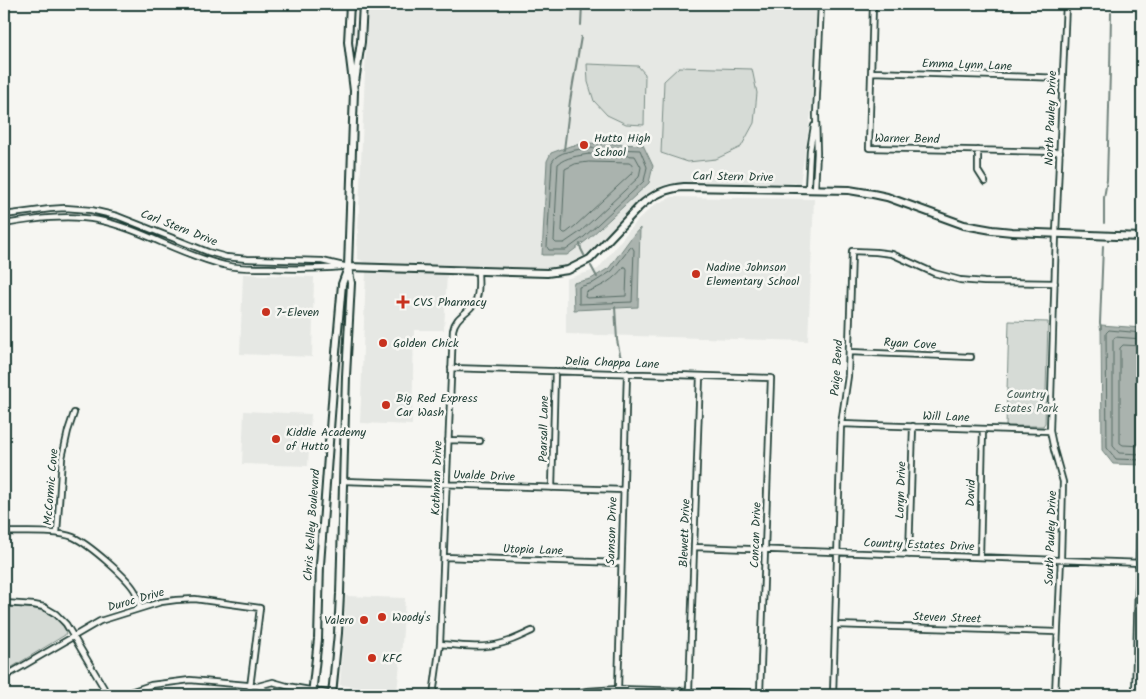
<svg xmlns="http://www.w3.org/2000/svg" width="1146" height="699" viewBox="0 0 1146 699" font-family="Kalam,sans-serif">
<rect width="100%" height="100%" fill="#f6f6f2"/>
<filter id="ink" filterUnits="userSpaceOnUse"><feTurbulence type="fractalNoise" baseFrequency=".02" numOctaves="2"/><feDisplacementMap in="SourceGraphic" scale="10" xChannelSelector="R" yChannelSelector="G"/><feConvolveMatrix kernelMatrix="1 2 1 2 8 2 1 2 1" color-interpolation-filters="sRGB"/></filter>
<g filter="url(#ink)">
<path fill="#e6e8e4" d="M368 4H817L812 108 800 183H671L658 187 647 194 636 203 589 253 570 263 559 267 544 268 364 262 358 259 357 253Z
M672 197 814 199 808 341 566 334V279L598 269 634 224 654 205Z
M366 272 447 274 444 330H414L412 425 360 423Z
M243 274 314 277 312 357 240 354Z
M244 411 311 414 308 466 242 464Z
M346 596 405 598 402 645 397 692 340 685Z"/>
<path fill="#d6dbd6" stroke="#7a8c85" d="M587 64 638 66 645 74 644 125 626 124 607 115 594 101 588 82Z
M679 67 752 69 757 93 754 123 741 147 716 159 688 162 661 153 664 81Z
M1009 321 1048 322 1045 423 1043 426H1006Z
M4 607C30 608 51 606 66 631L65 635 9 669H6L4 664Z"/>
<path fill="#aab3ae" stroke="#72847d" d="M588 143 643 145 653 166 649 183 587 240 567 255H542L547 161 551 153 570 146Z
M640 228 638 307 574 310 573 283 591 279 609 268 631 238Z
M1101 325 1142 328V465L1113 464 1102 450Z"/>
<g fill="none" stroke-linecap="round" stroke-linejoin="round">
<path stroke="#576c65" stroke-width="1" d="M588 148 640 150 647 167 644 181 584 237 566 250H549L547 247 552 162C557 151 577 150 588 148Z
M589 154 635 156 641 167 639 177 580 232 564 243H556L554 241 558 164C566 157 578 156 589 154Z
M589 162 629 163C634 165 633 170 631 174L575 226 566 233H564L562 231 565 169 575 164Z
M632 247 634 250 632 302 579 304V287L593 283 612 271 630 248Z
M624 267H626L627 269 626 296 587 298 585 297 586 292C602 287 613 280 624 267Z
M1142 333 1109 330 1106 333 1107 448 1116 459 1142 460
M1142 339 1115 337 1113 340V446L1119 453 1142 454
M1142 346 1123 345 1120 348V443L1123 445 1142 446"/>
<path stroke="#72847d" stroke-width="2" d="M581 25 582 4
M564 150 570 101 581 37
M1104 223V198L1107 180 1110 71 1111 13
M580 244 581 249 584 255
M591 266 597 277
M615 307 617 340 621 359
M1101 329 1100 323 1103 246"/>
<defs>
<path id="street" d="M873 4 869 148 1060 152
M871 72 1063 78
M978 150V171L985 182
M808 189 810 150 814 126
M815 189 817 153 816 115 821 4
M4 215 50 209 65 208 91 210 117 216 208 252 226 257 247 259 322 261 348 267
M4 224C34 219 67 214 98 220 142 229 180 255 224 265 239 269 254 268 269 268 293 269 318 269 342 267
M849 352 971 357
M451 368 771 378 760 693 618 689 587 691 571 695
M841 424 1050 431
M448 440 480 441
M343 481 624 490
M552 488 555 371
M4 532C22 533 56 530 73 537 87 543 130 579 136 593 138 597 139 603 140 608
M57 533 62 458 68 431 74 413
M694 547 1142 563
M909 555 913 426
M444 557 621 563
M980 557 983 429
M4 603 34 605 44 607 56 614 66 624 108 695
M836 625 1057 632
M440 644C461 646 483 649 503 643 514 640 523 635 532 631
M4 677 100 621 161 602 176 600 195 599 260 608 249 695
M258 686 275 695
M618 689 627 373
M689 691 700 376
M121 695 151 685 190 680 258 686 273 682 287 686 338 695
M433 695 440 644 453 330C456 315 468 314 475 302 480 293 478 280 478 270
M833 695 841 424 848 376 852 251 876 252 892 254 934 273 960 280 984 282 1055 283
M962 695 978 694 1022 695
M1055 695 1061 558 1063 482 1054 450 1050 431 1056 233 1066 4
M1135 695 1140 513"/>
<path id="secondary" d="M355 82 361 42 363 4
M348 267 547 273 568 270 590 259 639 207C652 195 666 188 684 187L849 190 873 194 887 197 964 225 992 230 1012 232 1142 237
M312 695 318 639 320 565 334 375 342 284 348 268
M332 695 338 633 340 594 346 376 351 283 348 267 354 91 348 42 350 4"/>
</defs>
<use href="#street" stroke="#1f3d34" stroke-width="8"/>
<use href="#secondary" stroke="#1f3d34" stroke-width="10"/>
<use href="#street" stroke="#f6f6f2" stroke-width="4.5"/>
<use href="#secondary" stroke="#f6f6f2" stroke-width="6"/>
</g>
</g>
<g fill="#c8321e" stroke="#f6f6f2" stroke-width="2">
<circle cx="584" cy="145" r="5"/>
<circle cx="696" cy="274" r="5"/>
<path d="M400.5 294.5h5v5h5v5h-5v5h-5v-5h-5v-5h5z"/>
<circle cx="266" cy="312" r="5"/>
<circle cx="383" cy="343" r="5"/>
<circle cx="386" cy="405" r="5"/>
<circle cx="276" cy="439" r="5"/>
<circle cx="382" cy="617" r="5"/>
<circle cx="364" cy="620" r="5"/>
<circle cx="372" cy="658" r="5"/>
</g>
<g text-anchor="middle" dominant-baseline="central" stroke-width="5" stroke-linejoin="round" paint-order="stroke">
<g font-size="12" fill="#1f3d34" stroke="#f6f6f2">
<text transform="translate(967 65) rotate(2)">Emma Lynn Lane</text>
<text transform="translate(1051 118) rotate(-88)">North Pauley Drive</text>
<text transform="translate(907 139) rotate(1)">Warner Bend</text>
<text transform="translate(733 177) rotate(1)">Carl Stern Drive</text>
<text transform="translate(179 228) rotate(21)">Carl Stern Drive</text>
<text transform="translate(910 344) rotate(3)">Ryan Cove</text>
<text transform="translate(612 363) rotate(2)">Delia Chappa Lane</text>
<text transform="translate(837 368) rotate(-86)">Paige Bend</text>
<text transform="translate(946 417) rotate(2)">Will Lane</text>
<text transform="translate(544 429) rotate(-89)">Pearsall Lane</text>
<text transform="translate(484 476) rotate(2)">Uvalde Drive</text>
<text transform="translate(437 478) rotate(-88)">Kothman Drive</text>
<text transform="translate(51 487) rotate(-85)">McCormic Cove</text>
<text transform="translate(901 490) rotate(-88)">Loryn Drive</text>
<text transform="translate(971 493) rotate(-88)">David</text>
<text transform="translate(312 525) rotate(-86)">Chris Kelley Boulevard</text>
<text transform="translate(612 531) rotate(-88)">Samson Drive</text>
<text transform="translate(685 533) rotate(-88)">Blewett Drive</text>
<text transform="translate(756 535) rotate(-88)">Concan Drive</text>
<text transform="translate(1051 538) rotate(-88)">South Pauley Drive</text>
<text transform="translate(919 545) rotate(2)">Country Estates Drive</text>
<text transform="translate(533 550) rotate(2)">Utopia Lane</text>
<text transform="translate(136 600) rotate(-16)">Duroc Drive</text>
<text transform="translate(947 618) rotate(2)">Steven Street</text>
</g>
<g font-size="12" fill="#1f3d34" stroke="#f6f6f2" text-anchor="start">
<text x="594" y="138">Hutto High<tspan x="594" dy="14">School</tspan></text>
<text x="706" y="267">Nadine Johnson<tspan x="706" dy="14">Elementary School</tspan></text>
<text x="413" y="302">CVS Pharmacy</text>
<text x="276" y="312">7-Eleven</text>
<text x="393" y="343">Golden Chick</text>
<text x="396" y="398">Big Red Express<tspan x="396" dy="14">Car Wash</tspan></text>
<text x="286" y="432">Kiddie Academy<tspan x="286" dy="14">of Hutto</tspan></text>
<text x="392" y="617">Woody's</text>
<text x="354" y="620" text-anchor="end">Valero</text>
<text x="382" y="658">KFC</text>
</g>
<g font-size="12" fill="#445d54" stroke="#f6f6f2">
<text x="1026" y="394">Country<tspan x="1026" dy="14">Estates Park</tspan></text>
</g>
</g>
<rect width="1146" height="699" fill="none" stroke="#f6f6f2" stroke-width="20"/>
<rect x="10" y="10" width="1126" height="679" fill="none" stroke="#1f3d34" stroke-width="2" filter="url(#ink)"/>
</svg>
